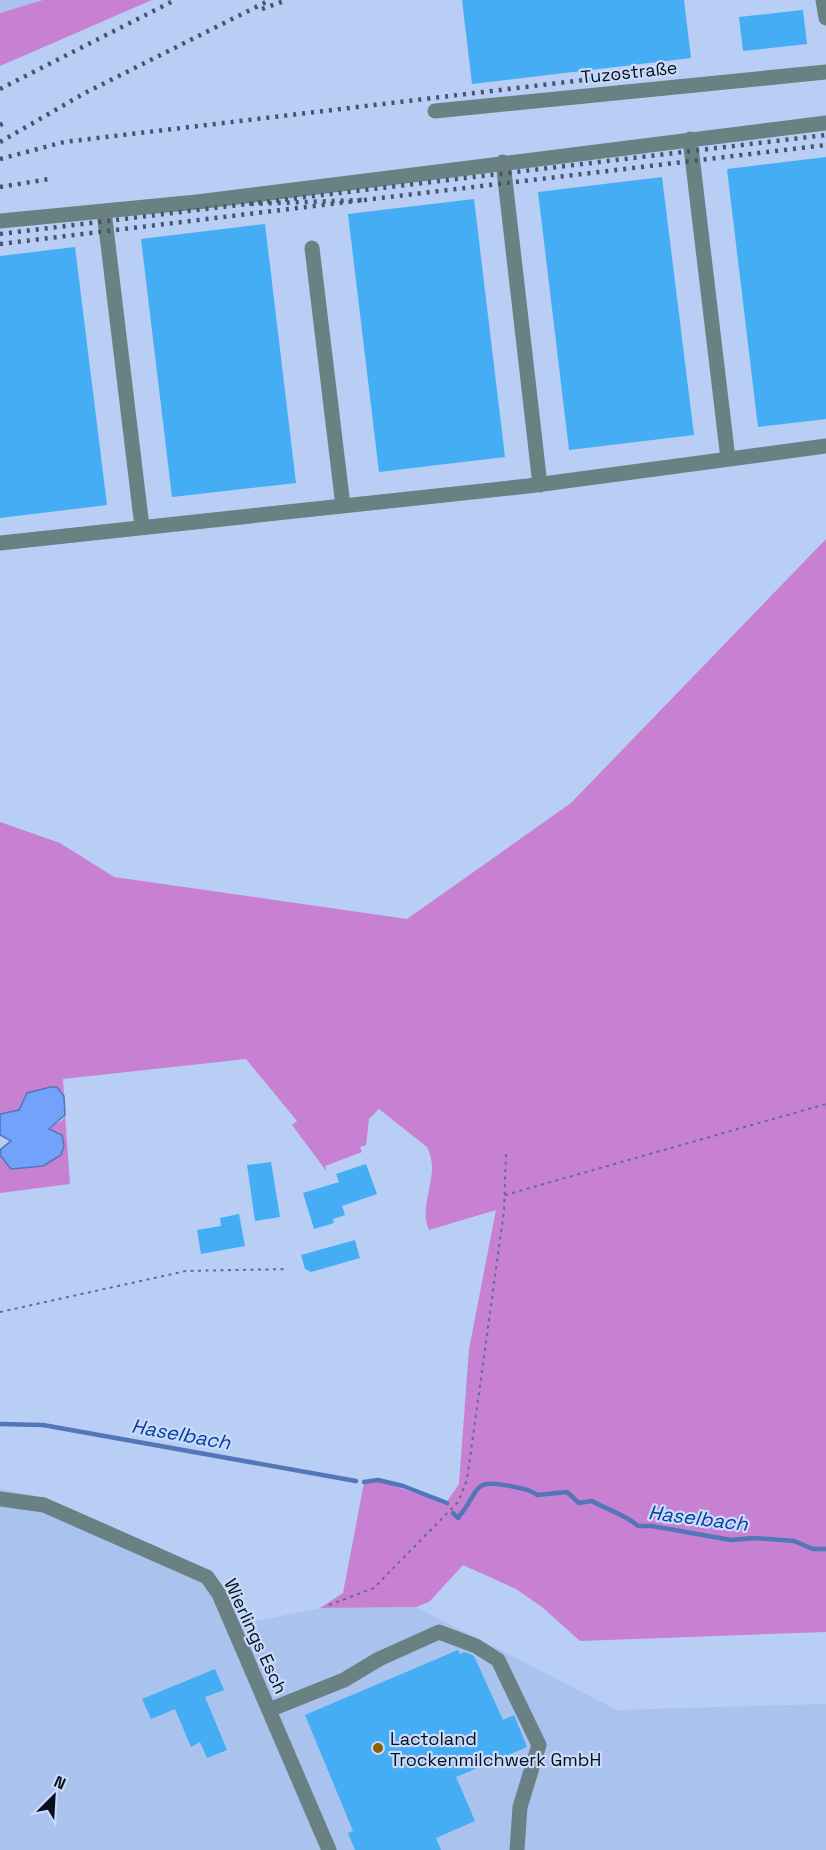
<svg xmlns="http://www.w3.org/2000/svg" width="826" height="1850" viewBox="0 0 826 1850" font-family="'Space Grotesk',sans-serif">
<rect width="100%" height="100%" fill="#b8cef4"/>
<path fill="#a9c2ee" d="M0 0H43L0 13Z
M0 1489 46 1498 209 1570 237 1625 320 1608 416 1607 617 1710 826 1704V1850H0Z"/>
<path fill="#c780d2" d="M43 0H152L0 66V13Z
M826 539V1632L580 1641 542 1607 516 1589 463 1565 429 1602 416 1607 320 1608 343 1593 364 1483 378 1481 446 1503 459 1484 469 1349 496 1210 429 1230C417 1204 442 1175 427 1147L379 1109 369 1119 366 1145 360 1147 362 1152 325 1166 327 1172 292 1125 297 1121 246 1059 63 1079 64 1096 62 1091 25 1095 19 1110 0 1114V822L60 843 114 877 407 919 571 803Z
M65 1115 70 1184 0 1193V1155L3 1161 57 1133H52L50 1127 63 1120Z"/>
<path fill="#72a2fa" stroke="#5276b7" stroke-width="1.5" d="M51 1087H57L64 1096 65 1115 49 1129 62 1135 64 1146 61 1155 43 1166 11 1169 0 1155 1 1149 11 1141 0 1135V1114L19 1110 27 1093Z"/>
<g fill="none" stroke-linecap="round" stroke-linejoin="round">
<path stroke="#5276b7" stroke-width="4.5" d="M0 1424 43 1425 356 1481
M364 1482 378 1480 403 1486 447 1503
M453 1513 458 1518C482 1489 470 1477 515 1487 523 1489 530 1489 537 1495L567 1492 579 1503 592 1501C607 1510 625 1514 638 1526H652L731 1540 754 1538 794 1541 813 1549H826"/>
</g>
<path fill="#44adf3" d="M462 0H684L691 58 472 84Z
M803 10 807 44 743 51 739 17Z
M826 157V419L758 427 727 169Z
M662 177 694 435 569 450 538 192Z
M474 199 505 457 379 472 348 214Z
M265 224 296 483 172 497 141 239Z
M75 247 107 505 0 518V256Z
M271 1162 280 1217 255 1221 247 1165Z
M366 1164 377 1194 342 1206 345 1215 333 1219 334 1223 314 1229 303 1193 339 1182 336 1174Z
M239 1214 245 1246 201 1254 197 1230 221 1226 220 1218Z
M355 1240 360 1258 311 1272 305 1269 301 1255Z
M458 1650 460 1654 465 1652 474 1656 503 1720 514 1715 527 1747 456 1777 475 1821 436 1838 441 1850H355L348 1833 353 1831 305 1715Z
M215 1669 224 1690 205 1697 227 1750 207 1758 200 1742 191 1747 175 1709 151 1719 142 1699Z"/>
<g fill="none" stroke-linecap="round" stroke-linejoin="round">
<path stroke="#5f6d86" stroke-width="2" stroke-dasharray="3 4.5" stroke-linecap="butt" d="M505 1195 826 1104
M0 1312 186 1271 288 1269
M329 1605 374 1588 458 1502 467 1480 504 1211 506 1154"/>
<path stroke="#6a8183" stroke-width="15" d="M823 0 826 18
M435 111 826 72
M690 139 728 459
M503 162 540 485
M104 211 142 527
M0 221 197 202 826 123
M312 248 343 506
M0 543 528 486 826 446
M0 1499 44 1505 207 1577 219 1594 329 1850
M269 1710 344 1680 379 1659 439 1632 476 1646 498 1660 539 1745 520 1807 517 1850"/>
<path stroke="#475369" stroke-width="4.5" stroke-dasharray="3 6" stroke-linecap="butt" d="M262 9 287 0
M0 89 175 0
M0 125 6 122
M0 142 85 93 270 0
M0 159 64 142 676 69
M0 187 49 179
M364 200 826 145
M0 234 247 204
M0 244 364 200 247 204 826 135"/>
</g>
<circle fill="#896300" stroke="#c9dbfa" stroke-width="2" cx="378" cy="1748" r="6"/>
<g text-anchor="middle" dominant-baseline="central" stroke-width="4.5" stroke-linejoin="round" paint-order="stroke">
<g font-size="18" fill="#080f1c" stroke="#c9dbfa">
<text transform="translate(629 72) rotate(-6)">Tuzostraße</text>
<text transform="translate(256 1636) rotate(65)">Wierlings Esch</text>
</g>
<g font-size="18" fill="#080f1c" stroke="#c9dbfa" text-anchor="start">
<text x="390" y="1738">Lactoland<tspan x="390" dy="21">Trockenmilchwerk GmbH</tspan></text>
</g>
<g font-size="20" font-style="italic" fill="#093ca0" stroke="#c9dbfa">
<text transform="translate(181 1434) rotate(10)">Haselbach</text>
<text transform="translate(698 1518) rotate(7)">Haselbach</text>
</g>
</g>
<g transform="translate(54 1796) rotate(24)" stroke="#c9dbfa" stroke-width="4.5" paint-order="stroke">
<path d="M0-4.5L10 22L0 15L-10 22Z" fill="#080f1c"/>
<text y="-9" font-size="16" font-weight="bold" text-anchor="middle" fill="#080f1c">N</text>
</g>
</svg>
